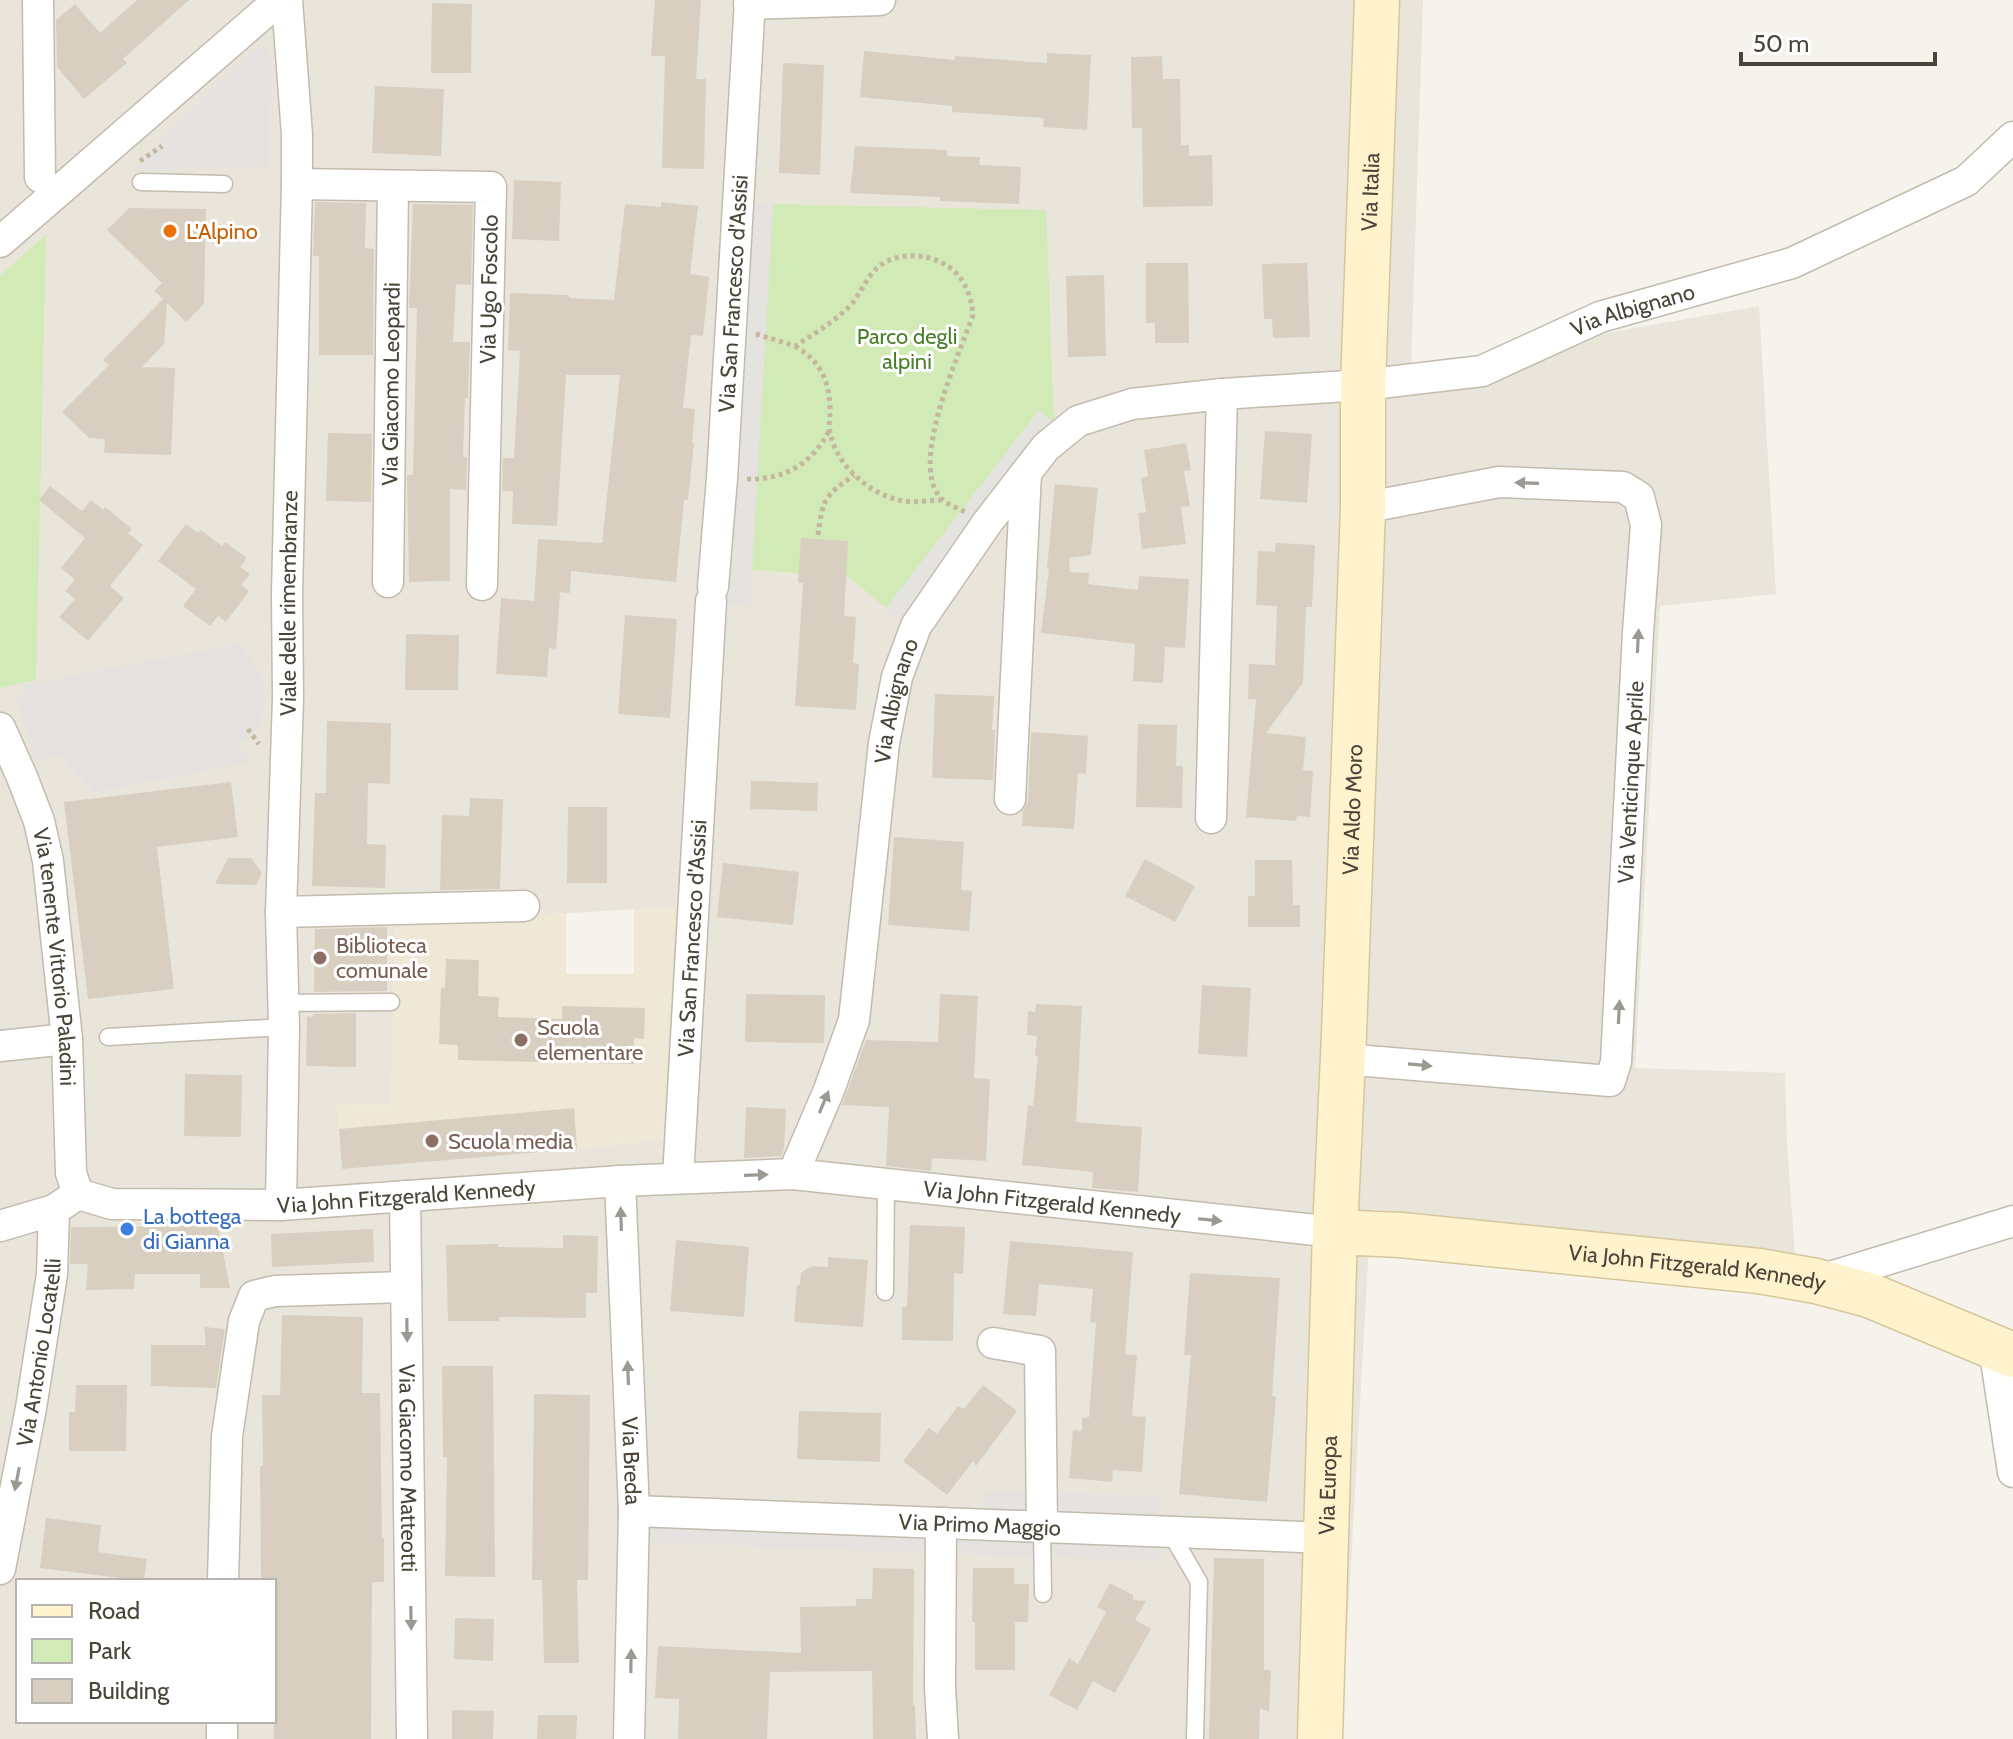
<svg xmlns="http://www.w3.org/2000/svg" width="2013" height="1739" viewBox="0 0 2013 1739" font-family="Cabin,sans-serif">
<rect width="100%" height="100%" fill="#f6f3ec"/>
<path fill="#eae5da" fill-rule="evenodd" d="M0 0H1423L1411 368 1759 306 1776 594 1660 606 1635 1068 1785 1073 1787 1145 1795 1255 1371 1209 1341 1739H0V686L2 687 35 680 45 235 0 276ZM1045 210 886 608 848 577 753 570ZM24 685 236 742 250 762 96 793 59 756 18 699 26 697ZM675 907 663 1140 343 1169 337 1105 391 1104 395 923ZM18 1581H274V1721H18Z"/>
<path fill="#efe8d6" d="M676 907 663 1140 342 1169 337 1105 391 1104 394 923 566 913V974H634V909Z"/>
<path fill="#d2eab5" d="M773 204 1046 210 1054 423 1039 411 886 608 848 577 752 570Z
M46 234 36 680 1 688 0 686V276Z"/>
<path fill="#e5e3e0" d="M263 46 267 48 271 61 269 166 132 170 257 47Z
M750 202 773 204 750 605 727 604Z
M1039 410 1054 423 901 620 886 608Z
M239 644 262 675 263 705 258 730 250 740 236 742 251 762 96 793 59 756 34 761 17 699 26 697 23 685Z
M985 1492 1158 1495 1161 1561 633 1542 634 1511 983 1524Z"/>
<path fill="#d8cfc1" d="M137 0H189L123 59 127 63 84 99 57 67 56 20 75 4 100 33Z
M655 0H701L696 79H706L704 169 662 168 665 56H651Z
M432 3 472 4 471 73H431Z
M864 51 955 60V56L1047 63V53L1091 55 1087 130 1043 127 1044 118 952 112V106L860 97Z
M1162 56 1163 79H1180L1181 145H1189V156L1212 155 1213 206 1143 207 1142 128H1132L1131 57Z
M783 63 824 65 820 175 779 173Z
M375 86 444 89 441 156 372 153Z
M855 146 947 150V156L980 157 979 165 1021 167 1019 204 940 201V197L850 193Z
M514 180 561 182 559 241 512 239Z
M315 202 366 203 365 248 374 249 373 355H319V256H313Z
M661 202 698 206 690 274 709 277 703 336 691 335 683 408 695 409 692 443H694L688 500H684L676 582 571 571 570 593 560 592 556 649 549 648 547 677 496 674 501 598 534 601 538 539 602 543 620 375H566L557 526 512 524 513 491H502L503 458H514L520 351 508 350 510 293 569 295V298L614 300 625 204 661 207Z
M413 204 473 205 471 285 456 284 453 342H470L468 398H465L463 457H467L466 490 450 489V581L409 582 407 475H413L417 308H409Z
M129 208 206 209 204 304 186 322 167 303 164 344 142 367 175 368 171 455 104 453 105 439 89 438 62 412 109 365 103 360 163 299 154 291 162 283 107 230Z
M1146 263H1188L1189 343H1155V323H1146Z
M1307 263 1310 337 1273 338 1272 319H1264L1262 264Z
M1104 275 1106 356 1068 357 1066 276Z
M1265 431 1312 434 1307 503 1260 499Z
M328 433 372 434 371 502 326 501Z
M1186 443 1191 470 1184 471 1190 506 1181 507 1186 544 1142 549 1138 513 1146 512 1141 478 1148 476 1144 450Z
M1055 484 1098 488 1091 555 1069 558 1070 572 1089 573 1088 584 1138 590 1139 576 1189 579 1185 648 1165 647 1163 683 1133 681 1135 644 1041 633 1049 569 1047 568Z
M50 486 82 511 91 500 103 510 105 507 132 529 128 533 143 545 110 586 124 598 88 641 59 617 75 599 65 591 75 580 61 568 85 538 39 500Z
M186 524 198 533 201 530 222 546 225 542 247 558 240 567 250 574 241 585 249 591 226 622 218 616 210 626 183 606 196 589 158 561Z
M801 538 848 541 844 616 856 617 853 663 859 664 856 710 795 706 803 583H798Z
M1276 543 1315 545 1312 607H1306L1303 683 1266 733 1306 737 1303 770 1313 771 1310 817 1297 816 1296 821 1246 817 1256 699H1248L1249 664 1275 665 1277 606 1256 605 1258 551 1275 552Z
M625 615 677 619 670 718 618 714Z
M406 634 459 635 458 690H405Z
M935 694 994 696 992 730H995L993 780 932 778Z
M327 721 391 723 390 784 368 783 367 844 386 845 385 888 312 886 315 793H326Z
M1138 724 1177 725 1176 766H1183L1182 808 1136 807Z
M1031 732 1088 736 1086 774 1078 773 1074 829 1022 826 1023 811 1028 800Z
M751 781 818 783 817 811 750 809Z
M231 782 238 837 157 847 174 989 88 999 64 802Z
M470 798 503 799 500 889 440 890 442 815 469 816Z
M568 807H607V883H567Z
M894 837 964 842 961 890 972 891 969 931 888 925Z
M228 858H251L262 873 256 885 215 884Z
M1145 859 1195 886 1175 922 1125 896Z
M1255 860H1292L1293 905H1300V927H1248V896H1255Z
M723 863 799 872 793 925 717 917Z
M387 927V991L314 992 315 929Z
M446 959 479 960 478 996 499 997 498 1017 562 1019V1006L645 1008 644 1039 634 1038V1064L458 1060V1045L439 1044 441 988H445Z
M1202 985 1251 988 1247 1057 1198 1054Z
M746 994 825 995 824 1043 745 1042Z
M940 994 978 996 974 1078 990 1079 986 1161 932 1158 931 1171 886 1166 889 1107 842 1105 866 1040 938 1042Z
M1036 1004 1082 1006 1076 1122 1142 1127 1138 1192 1092 1188 1093 1172 1022 1165 1028 1105 1033 1106 1038 1056H1035L1037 1036 1027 1035 1028 1011 1035 1012Z
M356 1013V1067L306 1066 307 1016 313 1017V1014Z
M185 1074 242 1075 241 1137 184 1136Z
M746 1107 786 1109 784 1149 781 1156 744 1158Z
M574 1108 577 1149 342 1169 339 1129Z
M910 1225 965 1227 963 1274 954 1273 953 1341 902 1340V1307H907Z
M218 1226 230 1288H200V1274H135L134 1289 86 1290 88 1264H70L71 1227Z
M373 1229 374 1262 272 1267 271 1234Z
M563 1235 598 1236 597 1293H586V1318L499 1317V1321H448L446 1245 498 1244V1247L563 1248Z
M676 1240 749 1247 744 1317 670 1311Z
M1010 1241 1133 1252 1125 1354 1137 1355 1132 1416 1146 1417 1142 1472 1113 1470 1112 1482 1069 1478 1073 1430 1082 1431V1418L1089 1417 1096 1323 1090 1322 1093 1289 1039 1284 1036 1316 1003 1314Z
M828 1257 868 1260 863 1327 794 1322 797 1285H800L801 1273 811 1266 828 1267Z
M1190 1273 1280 1278 1272 1396 1276 1397 1267 1502 1179 1494 1191 1355H1184Z
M282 1315 363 1317 362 1393H380L382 1538H384V1582H372L371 1739H274V1581H261L260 1466H263L262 1395H280Z
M204 1327 225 1329 216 1388 151 1386V1345H206Z
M442 1366H493L495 1577 445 1576 447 1457H443Z
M76 1385H127L126 1451H69V1412H75Z
M983 1385 1017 1411 976 1466 973 1461 947 1495 903 1461 929 1428 937 1434 958 1406 964 1409Z
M534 1394 590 1395 588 1580H577L579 1663H544L542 1580H532Z
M799 1411 881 1413 880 1462 797 1459Z
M46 1518 101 1525 98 1552 147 1559 144 1581 40 1568Z
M1214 1558 1264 1559V1670H1271L1269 1712 1260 1708 1259 1739H1209Z
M873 1568 914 1569 913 1705H915L916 1739H873L872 1671 770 1672 767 1739H678L679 1699 655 1698 658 1646 801 1653 800 1607 856 1606V1599H872Z
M973 1568H1014V1584H1029L1028 1622H1015V1670H975V1622H972Z
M1110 1583 1133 1595V1600L1146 1601 1135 1620 1151 1629 1115 1693 1093 1681 1077 1710 1049 1695 1069 1658 1078 1664 1106 1612 1097 1607Z
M455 1618 494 1619 493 1661 454 1659Z
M452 1710 494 1711 493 1739H452Z
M538 1715H577L576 1739H537Z"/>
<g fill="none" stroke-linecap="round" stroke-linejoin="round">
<defs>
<path id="lane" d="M141 182 224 184
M282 1003 391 1002
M108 1037 284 1027
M885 1292 886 1184
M1042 1527 1043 1594
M1170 1532 1199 1582 1195 1738"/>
<g id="street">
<path d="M38 0 40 177"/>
<path d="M749 4 880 0"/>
<path d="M297 184 491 187 482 585"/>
<path d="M0 242 279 0"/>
<path id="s1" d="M388 582 393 186"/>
<path id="s2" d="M713 587 722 478 750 0"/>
<path id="s3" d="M0 728 22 777 39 821 48 861 67 1039 71 1173 78 1194"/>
<path d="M1010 799 1026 473"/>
<path d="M1211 818 1222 394"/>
<path d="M281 912 524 906"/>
<path d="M0 1046 67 1039"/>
<path id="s4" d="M1343 1059 1610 1081 1616 1062 1638 632 1646 525 1639 497 1623 487 1499 482 1363 508"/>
<path id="s5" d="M793 1174 829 1090 854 1020 884 743 897 677 916 626 987 523 1046 447 1078 421 1132 404 1222 394 1363 385 1482 371 1600 317 1792 263 1966 181 2013 137"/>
<path id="s6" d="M678 1178 711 601"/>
<path id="s7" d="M620 1181 634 1511 629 1739"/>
<path id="s8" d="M78 1194 112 1204 281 1205 620 1181 793 1174 1335 1232"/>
<path id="s9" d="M405 1196 412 1739"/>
<path id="s10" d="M281 1205 284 1027 281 912 288 698 287 593 297 184V135L287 0"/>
<path d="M0 1226 54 1210"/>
<path d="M1820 1280 2013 1221"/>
<path d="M993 1343 1040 1351 1042 1527"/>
<path d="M1994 1347 2013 1472"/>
<path id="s11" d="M634 1511 1327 1538"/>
<path d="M941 1523 940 1687 943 1739"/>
<path id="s12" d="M0 1569 31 1408 52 1274 54 1210 78 1194"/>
<path d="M223 1581 227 1436 244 1321 254 1296 275 1291 406 1287"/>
<path d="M222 1739V1721"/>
</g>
<g id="secondary">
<path id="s13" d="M1335 1232 1401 1235 1759 1271 1816 1281 1869 1295 2013 1355"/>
<path id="s14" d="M1320 1739 1335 1232 1344 1034 1363 508V385L1377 0"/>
</g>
</defs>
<use href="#lane" stroke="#c2bbae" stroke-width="19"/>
<use href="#street" stroke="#c2bbae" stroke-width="33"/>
<use href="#secondary" stroke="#d6c79b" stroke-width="47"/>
<path stroke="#c4b79f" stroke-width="5" stroke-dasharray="4 4" stroke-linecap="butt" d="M140 161 162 146
M756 334 795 346C814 334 834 322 850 306 860 295 865 280 875 270 893 252 923 252 944 264 964 275 971 294 973 315 960 353 906 469 943 500 948 505 958 508 965 512
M795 346C819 360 829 379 830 407 831 415 828 424 830 432 836 466 871 496 904 501 916 503 930 500 942 500
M747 479C784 480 812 464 829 431
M818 535C823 498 824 497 854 475
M248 729 259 744"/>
<use href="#lane" stroke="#fff" stroke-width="16"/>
<use href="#street" stroke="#fff" stroke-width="30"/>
<use href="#secondary" stroke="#fff3cd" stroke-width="44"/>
</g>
<defs><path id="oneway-solid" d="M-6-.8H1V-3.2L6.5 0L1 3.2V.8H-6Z" transform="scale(2)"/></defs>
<g fill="#9c9892">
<use href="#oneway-solid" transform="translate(1527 483) rotate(-178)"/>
<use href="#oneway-solid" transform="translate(1638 641) rotate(-87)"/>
<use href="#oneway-solid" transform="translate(1619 1012) rotate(-87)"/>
<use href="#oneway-solid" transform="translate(1420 1065) rotate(5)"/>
<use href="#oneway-solid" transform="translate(824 1102) rotate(-67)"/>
<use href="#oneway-solid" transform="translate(756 1175) rotate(-2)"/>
<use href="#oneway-solid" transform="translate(621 1219) rotate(-92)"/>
<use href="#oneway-solid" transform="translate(1210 1220) rotate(6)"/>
<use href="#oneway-solid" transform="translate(407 1330) rotate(89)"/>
<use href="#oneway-solid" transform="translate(628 1373) rotate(-92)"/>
<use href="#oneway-solid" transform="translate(17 1479) rotate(101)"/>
<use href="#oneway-solid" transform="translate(411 1618) rotate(89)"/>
<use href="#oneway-solid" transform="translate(631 1661) rotate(-89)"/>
</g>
<circle fill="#e8710a" stroke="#fff" stroke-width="3" cx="170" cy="231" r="8"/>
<g fill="#8d6e63" stroke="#fff" stroke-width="3">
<circle cx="320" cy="958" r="8"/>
<circle cx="521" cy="1040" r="8"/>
<circle cx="432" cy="1141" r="8"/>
</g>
<circle fill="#3f7fe0" stroke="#fff" stroke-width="3" cx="127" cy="1229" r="8"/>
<g text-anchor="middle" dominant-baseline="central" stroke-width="6" stroke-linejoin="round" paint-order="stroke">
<g font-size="22" fill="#4b4439" stroke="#fff">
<text stroke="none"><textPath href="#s14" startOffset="1548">Via Italia</textPath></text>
<text transform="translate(489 289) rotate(-89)">Via Ugo Foscolo</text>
<text stroke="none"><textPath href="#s2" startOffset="294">Via San Francesco d'Assisi</textPath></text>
<text stroke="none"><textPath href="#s5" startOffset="1400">Via Albignano</textPath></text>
<text stroke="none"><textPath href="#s1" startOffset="198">Via Giacomo Leopardi</textPath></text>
<text stroke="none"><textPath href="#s10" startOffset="602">Viale delle rimembranze</textPath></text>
<text stroke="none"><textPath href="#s5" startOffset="488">Via Albignano</textPath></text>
<text stroke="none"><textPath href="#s4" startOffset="568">Via Venticinque Aprile</textPath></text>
<text stroke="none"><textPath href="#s14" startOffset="930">Via Aldo Moro</textPath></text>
<text stroke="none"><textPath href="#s6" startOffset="240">Via San Francesco d'Assisi</textPath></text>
<text stroke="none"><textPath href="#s3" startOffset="238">Via tenente Vittorio Paladini</textPath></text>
<text stroke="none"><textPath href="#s8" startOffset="330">Via John Fitzgerald Kennedy</textPath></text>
<text stroke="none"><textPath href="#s8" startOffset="978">Via John Fitzgerald Kennedy</textPath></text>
<text stroke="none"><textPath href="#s13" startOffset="364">Via John Fitzgerald Kennedy</textPath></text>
<text stroke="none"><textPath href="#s12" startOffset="220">Via Antonio Locatelli</textPath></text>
<text stroke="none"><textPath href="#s7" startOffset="280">Via Breda</textPath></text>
<text stroke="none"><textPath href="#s9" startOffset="272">Via Giacomo Matteotti</textPath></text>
<text stroke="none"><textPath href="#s14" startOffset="254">Via Europa</textPath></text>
<text stroke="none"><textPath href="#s11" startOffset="346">Via Primo Maggio</textPath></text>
</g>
<g font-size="22" fill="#c56008" stroke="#fff" text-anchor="start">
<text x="186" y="231">L'Alpino</text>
</g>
<g font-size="22" fill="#4a7f2a" stroke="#fff">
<text x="907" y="336">Parco degli<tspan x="907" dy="25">alpini</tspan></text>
</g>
<g font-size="22" fill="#785e54" stroke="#fff" text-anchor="start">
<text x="336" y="945">Biblioteca<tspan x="336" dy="25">comunale</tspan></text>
<text x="537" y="1027">Scuola<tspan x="537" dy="25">elementare</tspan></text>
<text x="448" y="1141">Scuola media</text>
</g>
<g font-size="22" fill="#366cbe" stroke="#fff" text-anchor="start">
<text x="143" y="1216">La bottega<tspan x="143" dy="25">di Gianna</tspan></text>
</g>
</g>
<rect x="16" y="1579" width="260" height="144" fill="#ffffff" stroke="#b7b4b0" stroke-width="2"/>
<rect x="32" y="1605" width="40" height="12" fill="#fff3cd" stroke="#b7b4b0" stroke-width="2"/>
<text x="88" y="1619" font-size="24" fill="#4b4439">Road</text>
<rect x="32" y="1639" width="40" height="24" fill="#d2eab5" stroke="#b7b4b0" stroke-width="2"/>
<text x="88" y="1659" font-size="24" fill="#4b4439">Park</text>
<rect x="32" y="1679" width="40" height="24" fill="#d8cfc1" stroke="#b7b4b0" stroke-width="2"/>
<text x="88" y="1699" font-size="24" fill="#4b4439">Building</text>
<path d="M1741 52v12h194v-12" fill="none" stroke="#4b4439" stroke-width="4"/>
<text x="1753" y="52" font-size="24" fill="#4b4439" stroke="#ffffff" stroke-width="6" paint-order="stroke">50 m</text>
</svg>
